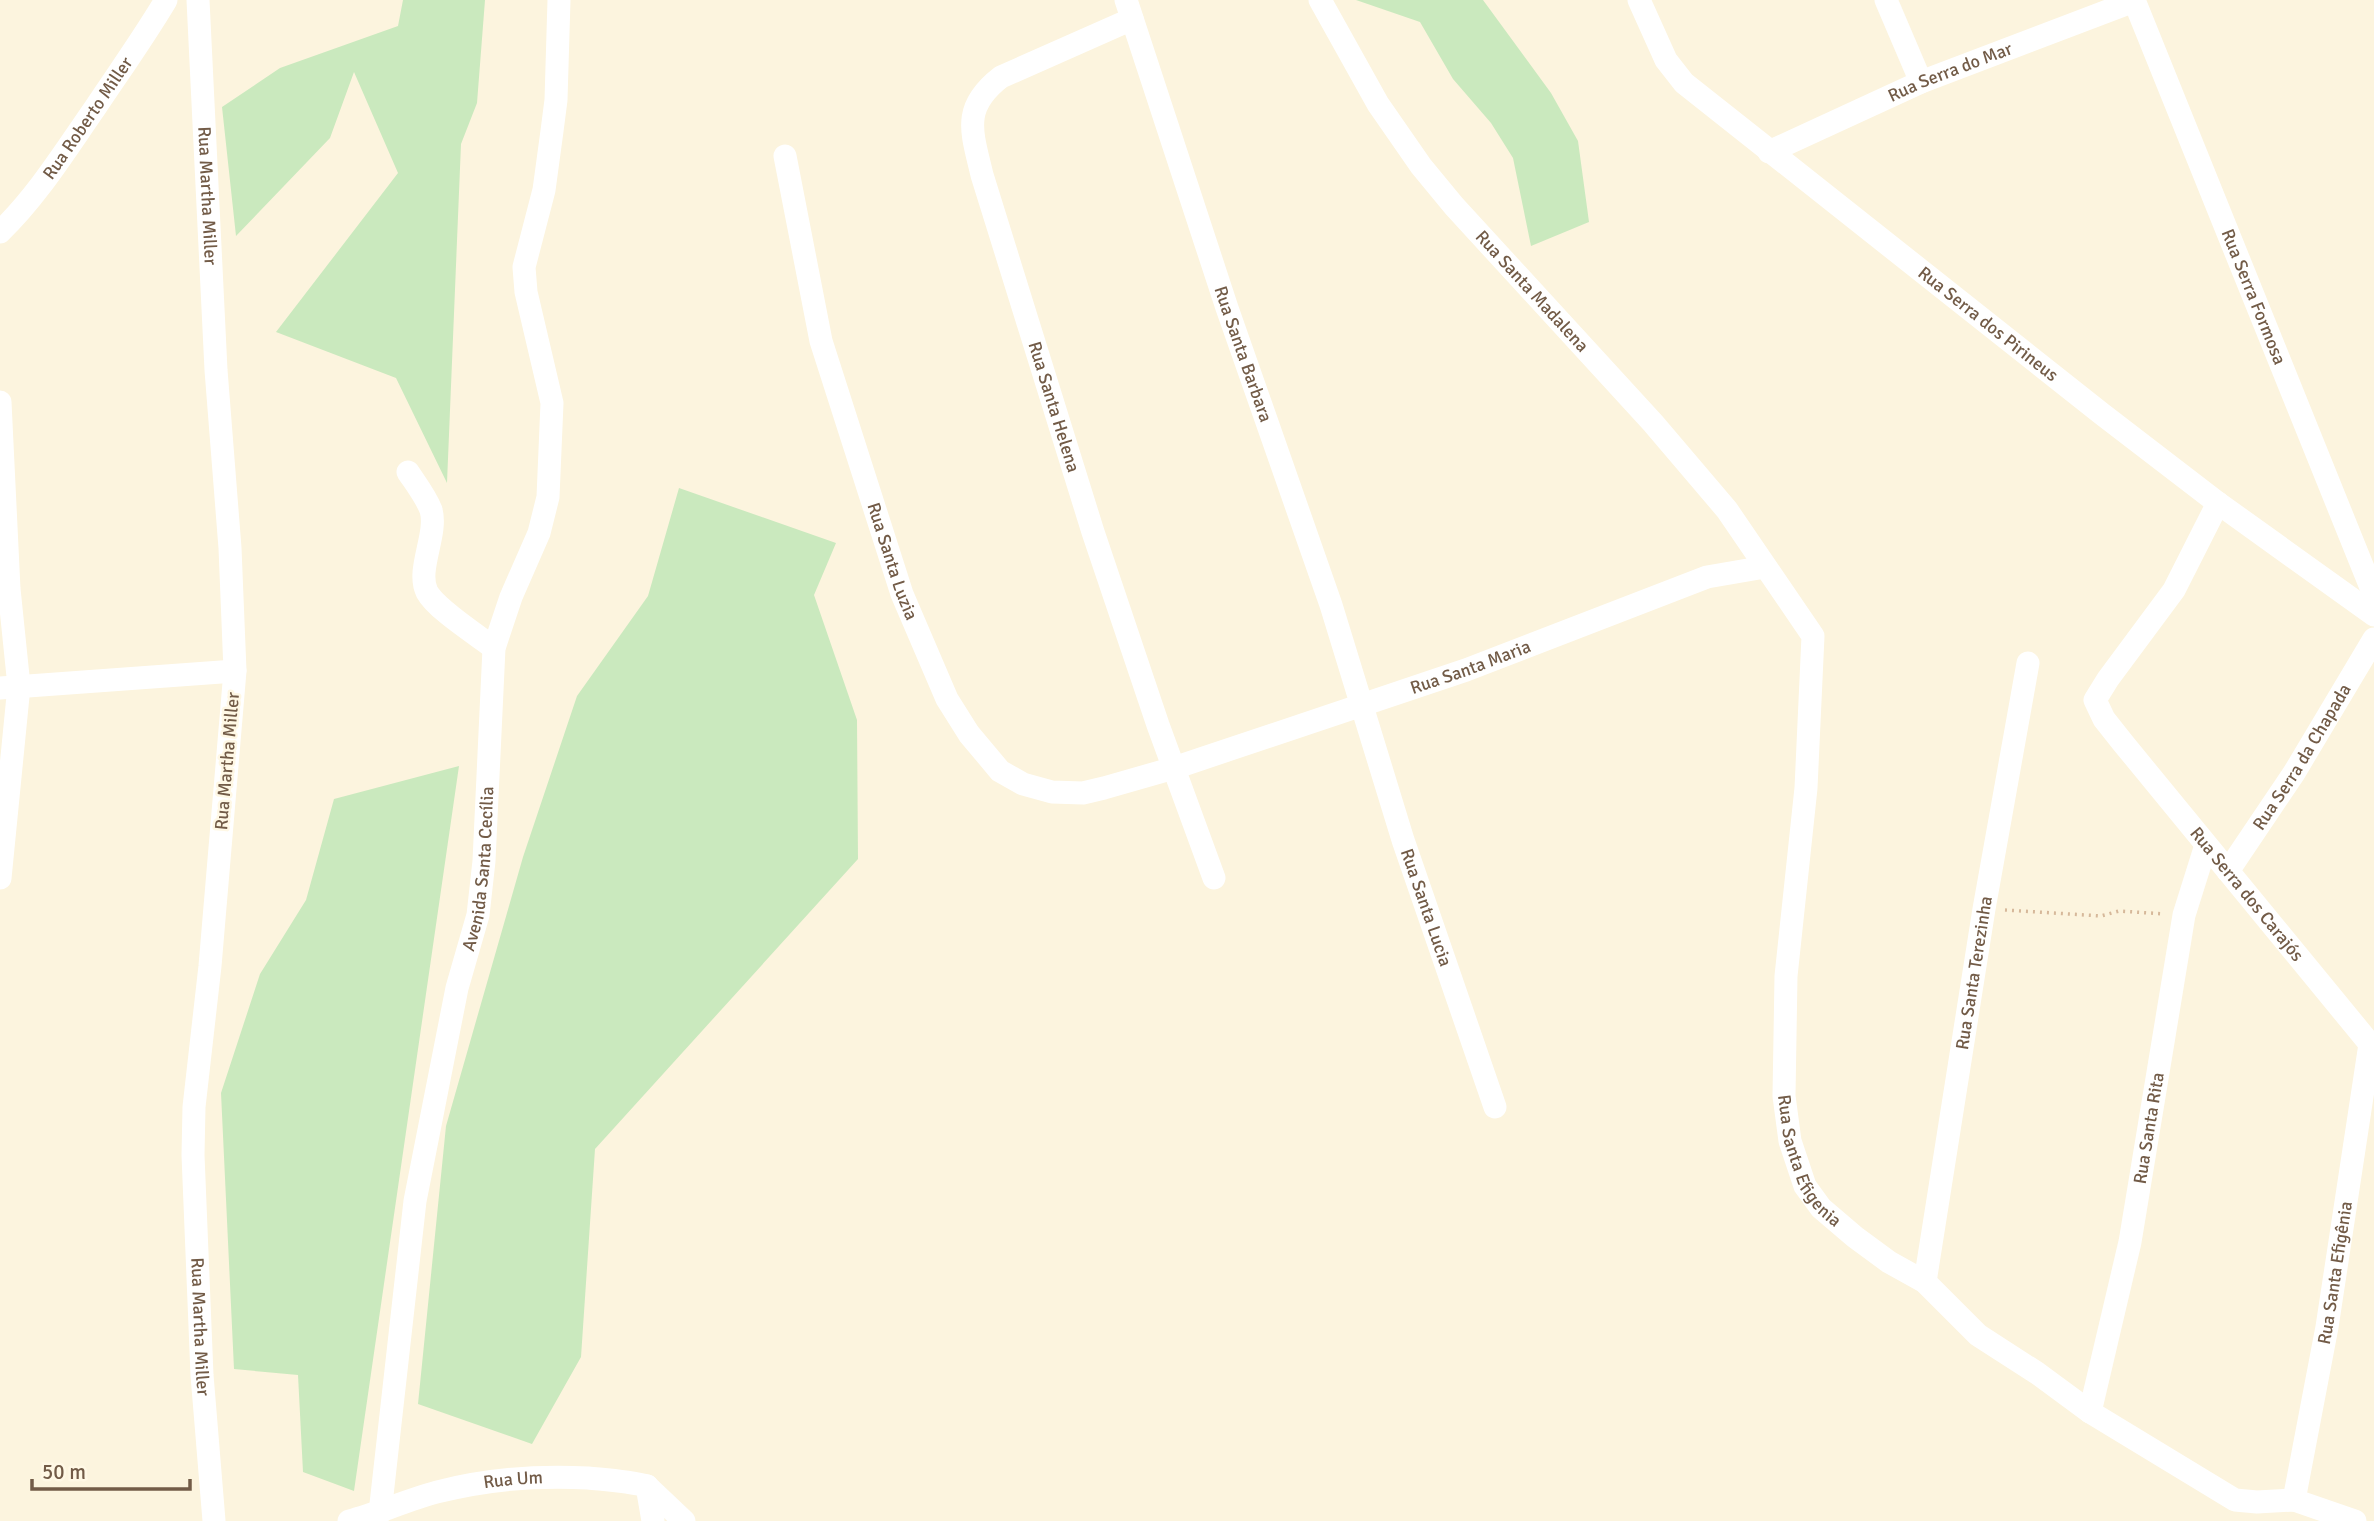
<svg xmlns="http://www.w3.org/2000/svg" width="2374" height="1521" viewBox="0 0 2374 1521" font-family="Signika,sans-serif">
<rect width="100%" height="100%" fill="#fcf4de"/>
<path fill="#cae9be" d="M403 0H485L477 103 461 144 447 483 396 378 276 332 398 173 354 72 330 138 236 236 222 107 280 68 398 26Z
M1356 0H1483L1551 93 1578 141 1589 222 1531 246 1513 158 1491 123 1453 79 1420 22Z
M679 488 836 543 814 595 857 720 858 859 595 1149 581 1357 532 1444 418 1404 446 1126 523 857 577 696 648 596Z
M459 766 354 1491 303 1472 298 1375 234 1369 221 1093 260 974 306 900 334 799Z"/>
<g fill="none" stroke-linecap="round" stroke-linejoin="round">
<path stroke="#d6b89a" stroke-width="3.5" stroke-dasharray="2 5" stroke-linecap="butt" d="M2005 910 2101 916 2119 911 2165 914"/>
<g stroke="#fff" stroke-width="23">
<path id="s1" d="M198 0 216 370 230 548 235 671 210 966 194 1107 193 1155 202 1375 214 1521"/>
<path id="s2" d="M1126 0 1227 308 1331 605 1403 840 1495 1107"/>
<path id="s3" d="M1320 0 1378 104 1421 166 1454 206 1653 423 1727 510 1813 636 1806 788 1786 976 1784 1096 1790 1141 1805 1186 1821 1208 1855 1237 1889 1262 1925 1282 1978 1335 2037 1373 2090 1412 2235 1500 2257 1502 2294 1500 2355 1521"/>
<path id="s4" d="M1639 0 1666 60 1684 83 2102 414 2218 503 2374 615"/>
<path d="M1886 0 1921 82"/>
<path id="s5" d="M2134 0 2374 595"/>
<path id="s6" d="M1132 19 1001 77C961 108 972 132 982 175L1093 532 1158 725 1214 878"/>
<path id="s7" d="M1769 152 1921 82 2134 1"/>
<path id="s8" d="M785 156 821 341 902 594 947 699 969 734 1000 771 1023 784 1052 792 1083 793 1104 788 1174 768 1466 670 1707 577 1765 567"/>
<path id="s9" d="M0 232C38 195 65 151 95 108 119 72 144 37 166 0"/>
<path d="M0 402 9 589 19 686 0 878"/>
<path d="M408 472C416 484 426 497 431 510 438 534 416 570 427 592 436 609 477 635 494 648"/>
<path id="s10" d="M2218 503 2174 590 2108 679 2095 700 2104 719 2123 743 2370 1044"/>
<path d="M0 688 235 671"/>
<path id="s11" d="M2228 871 2294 773 2374 639"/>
<path id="s12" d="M1925 1282 1984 909 2028 663"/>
<path id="s13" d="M2090 1412 2130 1242 2184 915 2206 845"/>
<path d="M647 1486 684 1521"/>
<path id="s14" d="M2294 1500 2327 1327 2370 1044"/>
<path id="s15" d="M380 1513 415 1201 457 988 478 915 484 861 494 648 511 597 539 533 548 497 552 403 526 292 524 267 544 190 552 131 556 100 559 0"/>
<path id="s16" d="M349 1521C379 1513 407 1500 437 1492 488 1479 535 1475 588 1478 608 1480 627 1481 647 1486L653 1521"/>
</g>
</g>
<g text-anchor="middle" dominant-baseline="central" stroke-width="5" stroke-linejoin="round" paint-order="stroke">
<g font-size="18" fill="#725b47" stroke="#fff8e5">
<text stroke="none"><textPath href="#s7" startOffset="198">Rua Serra do Mar</textPath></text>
<text stroke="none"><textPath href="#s9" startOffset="144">Rua Roberto Miller</textPath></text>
<text stroke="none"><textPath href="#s1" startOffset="196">Rua Martha Miller</textPath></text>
<text stroke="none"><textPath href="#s3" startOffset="362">Rua Santa Madalena</textPath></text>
<text stroke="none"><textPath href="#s5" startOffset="320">Rua Serra Formosa</textPath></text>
<text stroke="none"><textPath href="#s4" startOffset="483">Rua Serra dos Pirineus</textPath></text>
<text stroke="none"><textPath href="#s2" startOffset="373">Rua Santa Barbara</textPath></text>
<text stroke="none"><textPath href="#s6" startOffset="495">Rua Santa Helena</textPath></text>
<text stroke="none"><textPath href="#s8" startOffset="420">Rua Santa Luzia</textPath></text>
<text stroke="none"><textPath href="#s8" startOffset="1153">Rua Santa Maria</textPath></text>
<text stroke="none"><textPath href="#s11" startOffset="136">Rua Serra da Chapada</textPath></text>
<text transform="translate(227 761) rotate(-85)">Rua Martha Miller</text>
<text stroke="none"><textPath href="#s15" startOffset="653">Avenida Santa Cecília</textPath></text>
<text stroke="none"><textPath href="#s10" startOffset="480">Rua Serra dos Carajós</textPath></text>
<text stroke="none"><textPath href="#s2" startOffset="956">Rua Santa Lucia</textPath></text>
<text stroke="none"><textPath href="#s12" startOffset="313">Rua Santa Terezinha</textPath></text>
<text stroke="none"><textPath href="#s13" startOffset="290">Rua Santa Rita</textPath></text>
<text stroke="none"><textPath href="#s3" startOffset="1340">Rua Santa Efigenia</textPath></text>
<text stroke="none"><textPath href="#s14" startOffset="231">Rua Santa Efigênia</textPath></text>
<text stroke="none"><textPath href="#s1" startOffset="1330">Rua Martha Miller</textPath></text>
<text stroke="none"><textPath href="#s16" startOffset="170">Rua Um</textPath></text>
</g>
</g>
<path d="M32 1479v10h158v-10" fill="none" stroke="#725b47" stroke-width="3.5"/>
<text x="42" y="1479" font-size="21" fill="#725b47" stroke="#fff8e5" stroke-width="5" paint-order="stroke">50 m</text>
</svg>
